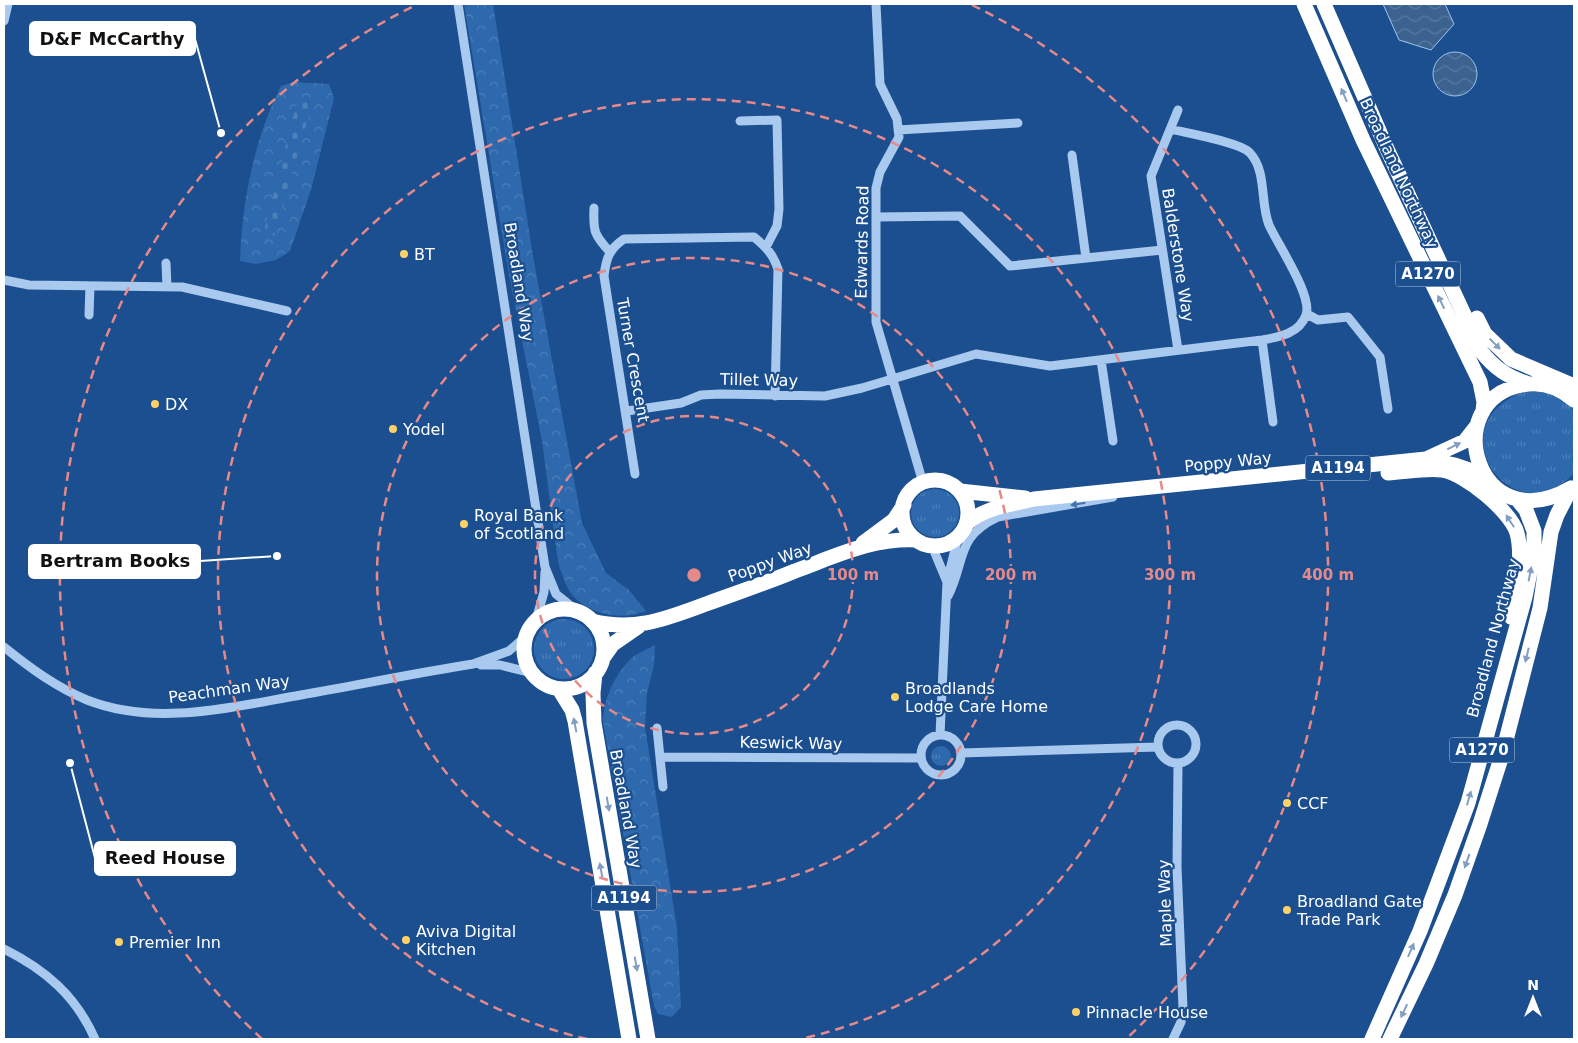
<svg xmlns="http://www.w3.org/2000/svg" width="1578" height="1043" viewBox="0 0 1578 1043" font-family="'DejaVu Sans',sans-serif">
<defs>
<pattern id="grass-tufts" width="24" height="20" patternUnits="userSpaceOnUse" patternTransform="scale(1.25)"><rect width="24" height="20" fill="#2e69ad"/><path d="M3 7l-1-3M5 7V3M7 7l1-3M15 17l-1-3M17 17v-4M19 17l1-3" fill="none" stroke="#4d80b9"/></pattern>
<pattern id="forest-crowns" width="20" height="18" patternUnits="userSpaceOnUse" patternTransform="scale(1.25)"><rect width="20" height="18" fill="#2e69ad"/><path d="M2 6a3 3 0 1 1 6 0M12 15a3 3 0 1 1 6 0" fill="none" stroke="#4d80b9"/></pattern>
<pattern id="cemetery-stones" width="16" height="16" patternUnits="userSpaceOnUse" patternTransform="scale(1.25)"><rect width="16" height="16" fill="#2e69ad"/><path d="M2 7V4a2 2 0 0 1 4 0v3zM10 15v-3a2 2 0 0 1 4 0v3z" fill="#4d80b9"/></pattern>
<pattern id="water-waves" width="16" height="10" patternUnits="userSpaceOnUse" patternTransform="scale(1.25)"><rect width="16" height="10" fill="#3c6290"/><path d="M0 5q4-4 8 0t8 0" fill="none" stroke="#597aa1"/></pattern>
</defs>
<rect width="100%" height="100%" fill="#1b4f8f"/>
<path fill="url(#grass-tufts)" d="M1526 391C1544 391 1563 394 1574 411V473C1513 540 1432 423 1526 391Z
M911 513a24 24 0 1 1 48 0a24 24 0 1 1-48 0Z
M534 649a30 30 0 1 1 60 0a30 30 0 1 1-60 0Z
M931 756a10 10 0 1 1 20 0a10 10 0 1 1-20 0Z"/>
<path fill="url(#forest-crowns)" d="M464 4H493L533 256 582 523 606 573 629 590 646 611C624 620 596 616 577 600 567 592 562 574 558 562L542 441 509 275Z
M294 82 329 84 334 98 311 190 290 251 276 260 256 264 240 261C242 202 254 139 281 86Z
M655 645 654 665 647 693 645 727 677 928 681 1007 672 1017 658 1014 654 1006 603 722C603 699 616 671 634 656 640 652 648 649 655 645Z"/>
<path fill="url(#cemetery-stones)" d="M298 98 313 101 274 236 264 232Z"/>
<path fill="url(#water-waves)" stroke="#9cc4f0" d="M1383 4H1445L1454 24 1431 50 1399 40Z
M1433 74a22 22 0 1 1 44 0a22 22 0 1 1-44 0Z"/>
<g fill="none" stroke-linecap="round" stroke-linejoin="round">
<path stroke="#a9c9ee" stroke-width="9" d="M458 4 545 567 556 594 577 611
M876 4 880 84 897 119 899 137 880 172 876 188V322L923 483
M4 21 8 4
M1178 110 1151 176 1178 350
M740 121 777 120 779 209 777 226 766 247
M898 130 1018 123
M1072 155 1086 258
M594 208C593 231 594 235 610 252
M876 217 960 216 1010 266 1162 250
M166 263 167 287
M4 280 29 285 182 287 287 311
M1307 314 1318 320 1348 317 1380 357 1388 409
M89 315 90 286
M1262 340 1273 422
M1101 360 1113 441
M627 411 681 403 701 395 720 394 825 396 862 388 976 354 1050 366 1262 340C1279 337 1299 334 1306 315 1313 296 1278 245 1269 225 1260 203 1267 171 1250 153 1240 142 1186 133 1170 129
M635 474 604 276C606 259 609 249 624 239L754 237C766 247 773 254 778 269L775 396
M932 546 947 582
M948 596C966 561 955 537 998 517L1113 497
M536 620 544 592 545 572
M4 647C30 668 56 687 87 700 156 727 231 707 301 695 358 685 416 673 473 664L509 651 526 636
M481 665H500L532 673
M1158 744a19 19 0 1 1 38 0a19 19 0 1 1-38 0Z
M657 728 663 787
M921 755a20 20 0 1 1 40 0a20 20 0 1 1-40 0Z
M940 735 947 582 958 537
M961 753 1157 747
M661 757 921 758
M4 949C46 970 76 996 95 1039
M1173 1039 1181 1022 1183 1008 1177 867 1178 764"/>
<path stroke="#fff" stroke-width="15" d="M1304 4 1363 140 1480 382 1484 402 1483 411
M1324 4 1387 149 1481 351C1495 369 1508 377 1529 384
M1477 318 1485 334 1511 359 1574 386
M1426 459 1465 441 1476 427
M1388 473C1406 472 1425 468 1442 470 1465 473 1511 512 1517 533 1524 559 1515 592 1511 617
M902 513a33 33 0 1 1 66 0a33 33 0 1 1-66 0Z
M1571 488C1477 543 1437 401 1522 385 1541 381 1559 387 1574 400
M960 491 1025 498
M967 523C986 507 1010 505 1034 499L1426 459 1455 465 1484 475
M863 543 894 520 904 505
M524 649a40 40 0 1 1 80 0a40 40 0 1 1-80 0Z
M592 621C635 632 665 619 706 604 736 593 766 583 795 571 836 556 872 538 916 540
M603 658 613 644 639 626
M595 673 593 693 594 723 648 1039
M559 689 572 710 575 721 629 1039
M1372 1039 1420 931 1468 803 1525 597 1534 552V531L1526 510 1517 499
M1390 1039 1426 964 1455 895 1480 824 1503 752 1540 608 1551 532 1557 515 1571 488"/>
</g>
<defs><path id="oneway-solid" d="M-6-.8H1V-3.2L6.5 0L1 3.2V.8H-6Z" transform="scale(1.25)"/></defs>
<g fill="#829ec1">
<use href="#oneway-solid" transform="translate(1344 95) rotate(-113)"/>
<use href="#oneway-solid" transform="translate(1441 302) rotate(-116)"/>
<use href="#oneway-solid" transform="translate(1495 344) rotate(45)"/>
<use href="#oneway-solid" transform="translate(1454 446) rotate(-26)"/>
<use href="#oneway-solid" transform="translate(1510 521) rotate(-123)"/>
<use href="#oneway-solid" transform="translate(1530 574) rotate(-79)"/>
<use href="#oneway-solid" transform="translate(1527 655) rotate(104)"/>
<use href="#oneway-solid" transform="translate(575 725) rotate(-101)"/>
<use href="#oneway-solid" transform="translate(1469 798) rotate(-74)"/>
<use href="#oneway-solid" transform="translate(608 804) rotate(80)"/>
<use href="#oneway-solid" transform="translate(1467 861) rotate(110)"/>
<use href="#oneway-solid" transform="translate(601 870) rotate(-100)"/>
<use href="#oneway-solid" transform="translate(1411 950) rotate(-66)"/>
<use href="#oneway-solid" transform="translate(636 964) rotate(80)"/>
<use href="#oneway-solid" transform="translate(1404 1011) rotate(115)"/>
</g>
<use fill="#4674ac" href="#oneway-solid" transform="translate(1078 504) rotate(171)"/>
<g fill="none" stroke="#e88989" stroke-width="2.5" stroke-dasharray="9 6">
<circle cx="694" cy="575" r="159"/>
<circle cx="694" cy="575" r="317"/>
<path d="M587 1039A476 476 0 1 1 801 1039"/>
<path d="M262 1039A634 634 0 0 1 416 5M972 5A634 634 0 0 1 1126 1039"/>
</g>
<g fill="#ffd166" stroke="#1b4f8f" stroke-width="2">
<circle cx="404" cy="254" r="5"/>
<circle cx="155" cy="404" r="5"/>
<circle cx="393" cy="429" r="5"/>
<circle cx="464" cy="524" r="5"/>
<circle cx="895" cy="697" r="5"/>
<circle cx="1287" cy="803" r="5"/>
<circle cx="1287" cy="910" r="5"/>
<circle cx="406" cy="940" r="5"/>
<circle cx="119" cy="942" r="5"/>
<circle cx="1076" cy="1012" r="5"/>
</g>
<g text-anchor="middle" dominant-baseline="central" stroke-width="4.5" stroke-linejoin="round" paint-order="stroke">
<g fill="#1b4f8f" stroke="#bbcadd" stroke-width="1">
<rect x="1395.5" y="261.5" width="65" height="25" rx="4"/>
<rect x="1305.5" y="455.5" width="65" height="25" rx="4"/>
<rect x="1449.5" y="737.5" width="65" height="25" rx="4"/>
<rect x="591.5" y="885.5" width="65" height="25" rx="4"/>
</g>
<g font-size="15" font-weight="bold" fill="#fff">
<text x="1428" y="274">A1270</text>
<text x="1338" y="468">A1194</text>
<text x="1482" y="750">A1270</text>
<text x="624" y="898">A1194</text>
</g>
<g font-size="16" fill="#fff" stroke="#1b4f8f">
<text transform="translate(1399 173) rotate(65)">Broadland Northway</text>
<text transform="translate(862 242) rotate(-89)">Edwards Road</text>
<text transform="translate(1178 255) rotate(81)">Balderstone Way</text>
<text transform="translate(519 282) rotate(81)">Broadland Way</text>
<text transform="translate(633 360) rotate(80)">Turner Crescent</text>
<text transform="translate(759 380) rotate(1)">Tillet Way</text>
<text transform="translate(1228 462) rotate(-6)">Poppy Way</text>
<text transform="translate(770 562) rotate(-20)">Poppy Way</text>
<text transform="translate(1493 638) rotate(-75)">Broadland Northway</text>
<text transform="translate(229 689) rotate(-8)">Peachman Way</text>
<text transform="translate(791 743) rotate(1)">Keswick Way</text>
<text transform="translate(626 809) rotate(80)">Broadland Way</text>
<text transform="translate(1165 903) rotate(-92)">Maple Way</text>
</g>
<g font-size="16" fill="#fff" stroke="#1b4f8f" text-anchor="start">
<text x="414" y="254">BT</text>
<text x="165" y="404">DX</text>
<text x="403" y="429">Yodel</text>
<text x="474" y="515">Royal Bank<tspan x="474" dy="18">of Scotland</tspan></text>
<text x="905" y="688">Broadlands<tspan x="905" dy="18">Lodge Care Home</tspan></text>
<text x="1297" y="803">CCF</text>
<text x="1297" y="901">Broadland Gate<tspan x="1297" dy="18">Trade Park</tspan></text>
<text x="416" y="931">Aviva Digital<tspan x="416" dy="18">Kitchen</tspan></text>
<text x="129" y="942">Premier Inn</text>
<text x="1086" y="1012">Pinnacle House</text>
</g>
</g>
<circle cx="694" cy="575" r="8" fill="#e88989" stroke="#1b4f8f" stroke-width="2.5"/>
<g font-size="15" text-anchor="middle" font-weight="bold" fill="#e88989" stroke="#1b4f8f" stroke-width="4.5" stroke-linejoin="round" paint-order="stroke">
<text x="853" y="580">100 m</text>
<text x="1011" y="580">200 m</text>
<text x="1170" y="580">300 m</text>
<text x="1328" y="580">400 m</text>
</g>
<path fill="none" stroke="#fff" stroke-width="2" d="M221 133L195 39M277 556L200 561M70 763L95 858"/>
<g fill="#fff" stroke="#1b4f8f" stroke-width="2">
<circle cx="221" cy="133" r="5"/>
<circle cx="277" cy="556" r="5"/>
<circle cx="70" cy="763" r="5"/>
</g>
<g fill="#fff" stroke="#fff" stroke-width="2">
<rect x="30" y="22" width="165" height="33" rx="5"/>
<rect x="29" y="545" width="171" height="33" rx="5"/>
<rect x="95" y="842" width="140" height="33" rx="5"/>
</g>
<g font-size="18" text-anchor="middle" font-weight="bold" fill="#111">
<text x="112" y="45">D&amp;F McCarthy</text>
<text x="115" y="567">Bertram Books</text>
<text x="165" y="864">Reed House</text>
</g>
<rect width="1578" height="1043" fill="none" stroke="#ffffff" stroke-width="10"/>
<g transform="translate(1533 998)" stroke="#1b4f8f" stroke-width="4" paint-order="stroke">
<path d="M0-4L9 19L0 12L-9 19Z" fill="#ffffff"/>
<text y="-8" font-size="14" font-weight="bold" text-anchor="middle" fill="#ffffff">N</text>
</g>
</svg>
